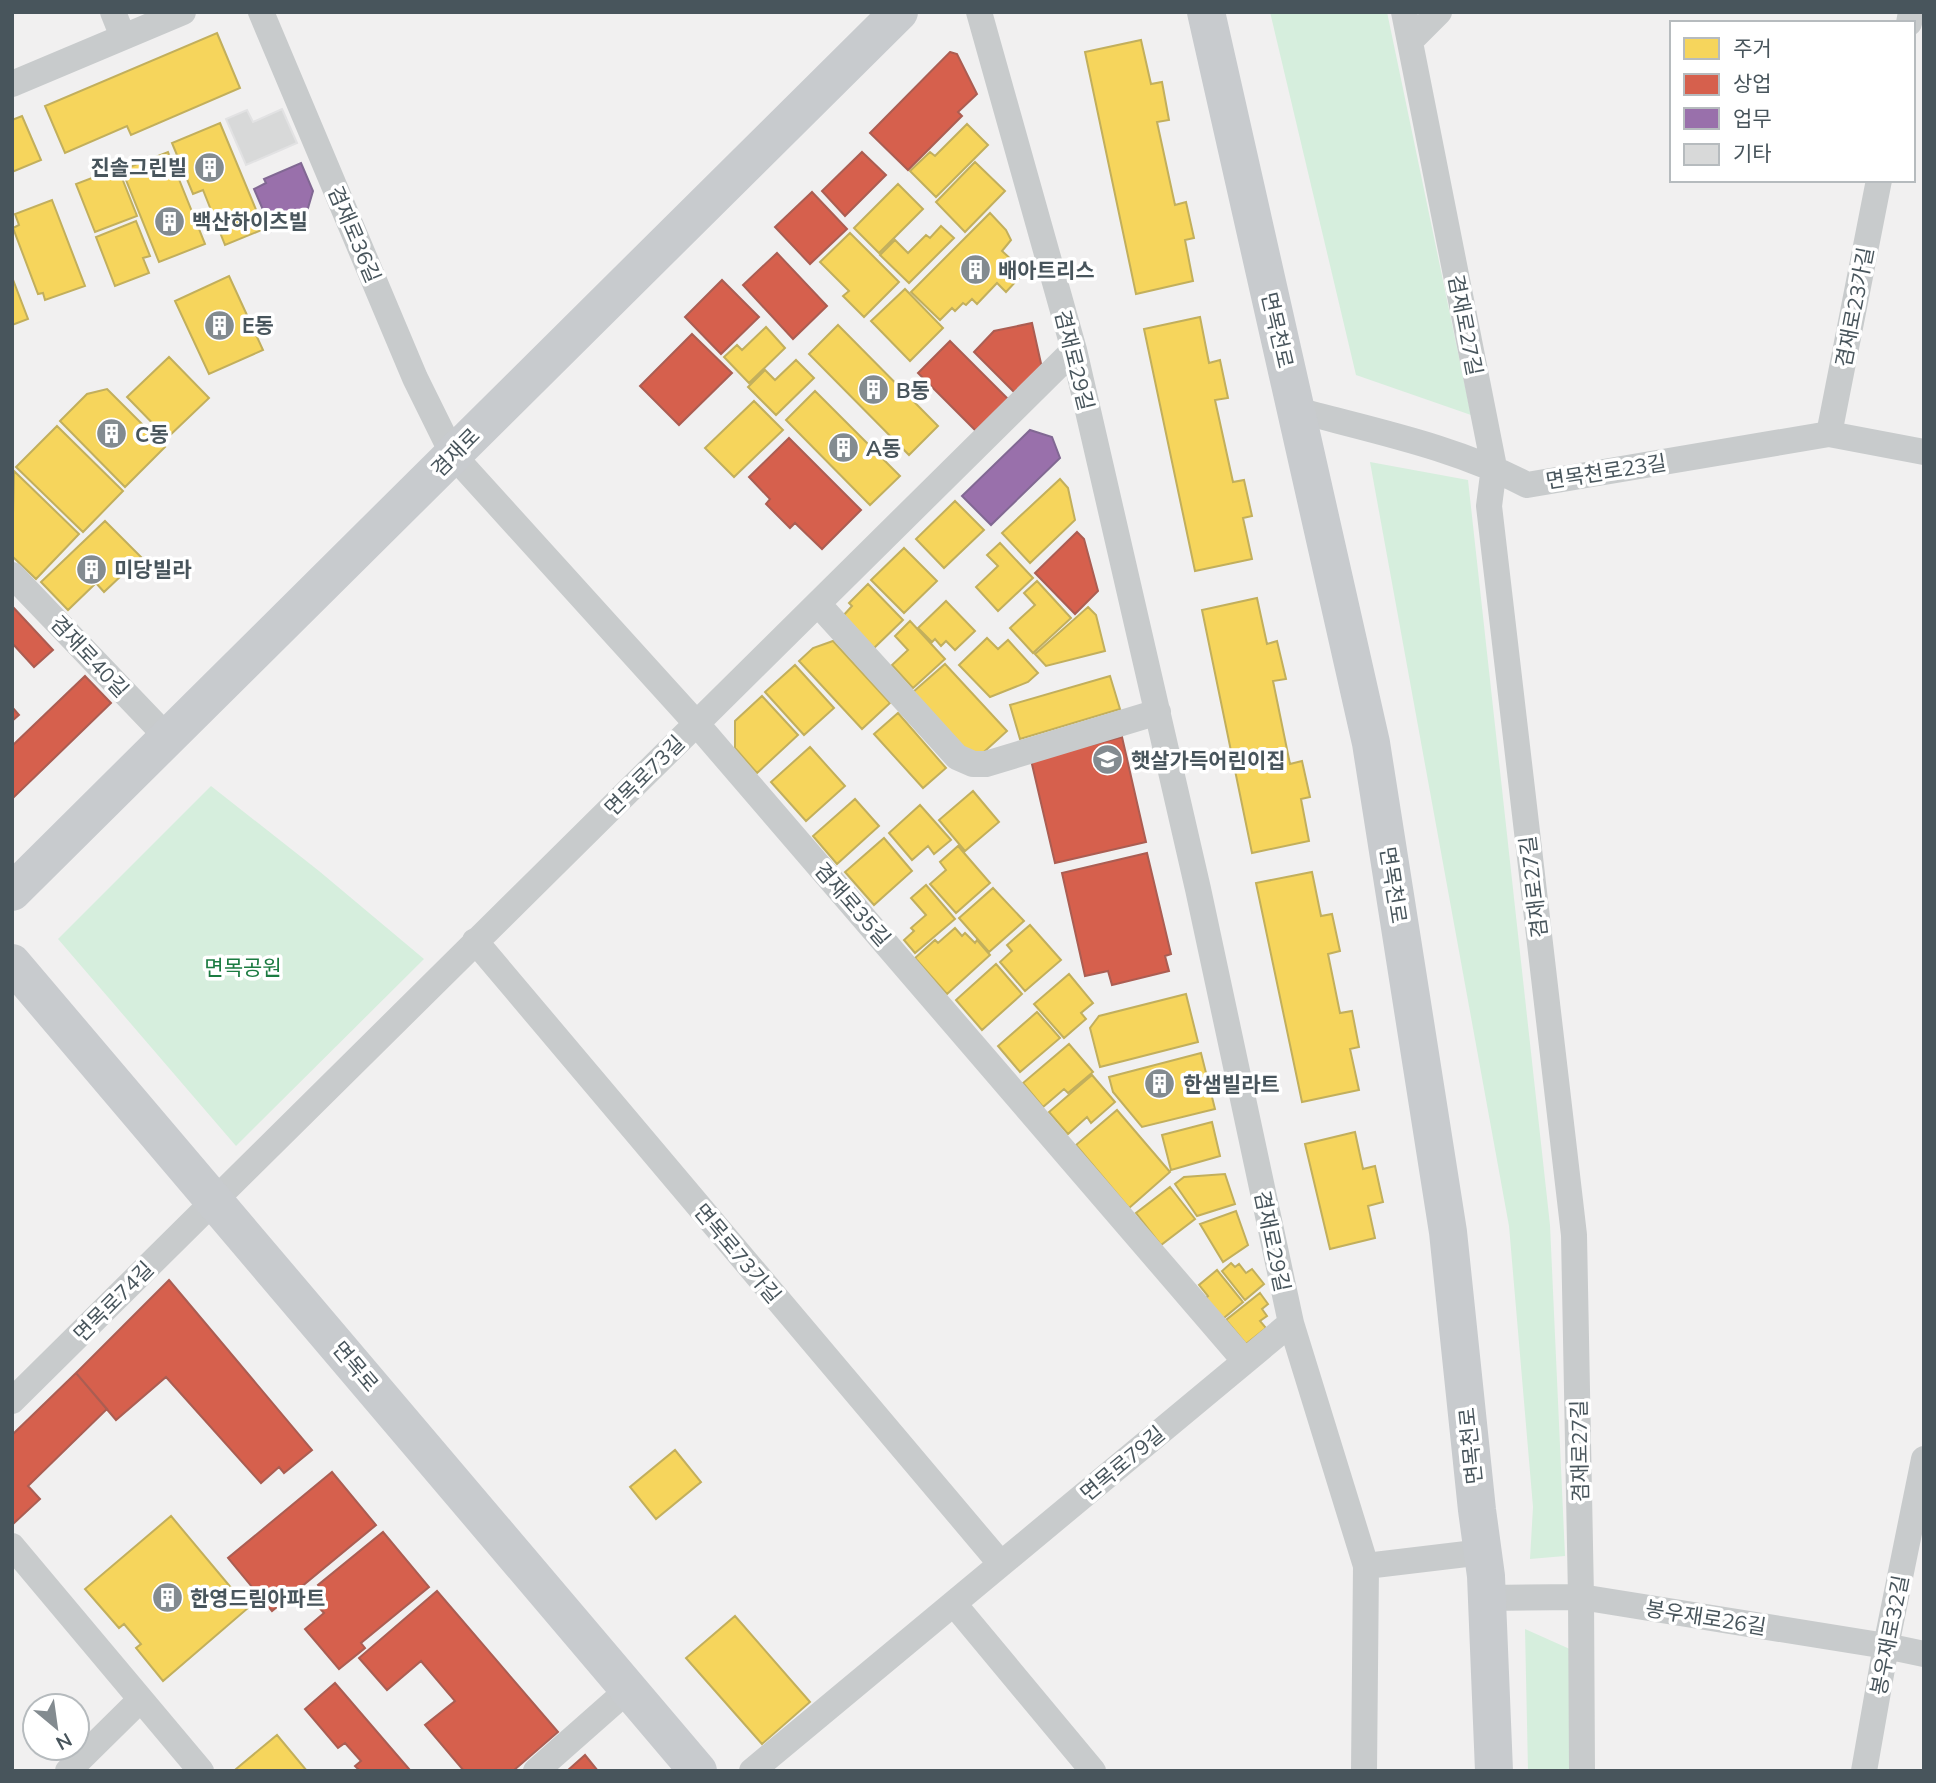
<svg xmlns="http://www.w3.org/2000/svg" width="1936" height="1783" viewBox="0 0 1936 1783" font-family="Mulish,'Noto Sans KR',sans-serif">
<rect width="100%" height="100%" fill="#f1f0f0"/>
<path fill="#d6eedd" d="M1270 12H1387L1471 415 1356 375Z
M1370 462 1468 480 1550 1225 1565 1556 1530 1559 1533 1507 1509 1226Z
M211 786 319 871 424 959 236 1146 58 939Z
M1525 1629 1572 1650 1571 1771H1528Z"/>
<path fill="#f6d55c" stroke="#c2af5c" stroke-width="2" d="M217 33 240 88 131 135 127 126 65 153 45 106Z
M1141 40 1151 84 1162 82 1169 120 1157 122 1175 205 1186 202 1194 238 1185 240 1193 281 1136 294 1085 52Z
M22 116 41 160 12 172V120Z
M220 123 264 229 225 245 203 190 193 194 172 143Z
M967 124 988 145 936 197 910 171 930 152 935 156Z
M168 152 205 244 159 262 122 170Z
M975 162 1005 191 965 232 936 202Z
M118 168 137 216 95 232 76 184Z
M898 184 923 209 879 253 854 228Z
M52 200 85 286 45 300 43 293 38 294 13 228 19 225 15 214Z
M990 213 1006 230 1011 240 1002 251 1014 262 1019 278 1006 292 997 283 977 304 972 299 966 305 963 303 955 311 952 308 940 320 911 292Z
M136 221 150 256 143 258 149 273 115 286 96 237Z
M941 226 954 238 909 283 880 255 895 240 908 253 926 235 930 238Z
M850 233 899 282 864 317 843 296 849 291 820 262Z
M229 276 263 350 209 374 175 301Z
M12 277 28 319 12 325Z
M905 289 943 328 910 361 871 321Z
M1200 317 1209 363 1220 360 1228 398 1215 400 1233 482 1244 480 1252 516 1243 518 1252 559 1195 571 1144 329Z
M838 325 938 426 909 455 809 354Z
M766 327 785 348 749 383 724 357 737 345 742 350Z
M169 357 209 398 167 438 127 397Z
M796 360 814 378 776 415 748 387 765 370 775 380Z
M107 389 165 447 125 487 60 421 87 394Z
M815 391 900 476 870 505 786 420Z
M754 401 783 430 734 477 705 448Z
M57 426 123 491 83 532 16 467Z
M14 471 79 534 36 579 12 556Z
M1060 479 1068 488 1075 520 1030 563 1002 533Z
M955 501 984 530 944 568 916 539Z
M105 521 141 557 104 592 96 583 68 610 41 582Z
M1000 543 1033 578 998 611 976 587 998 566 987 555Z
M904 548 937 581 904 613 871 580Z
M1037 581 1071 618 1033 653 1010 628 1035 605 1024 593Z
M868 584 903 620 874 648 842 617 852 606 849 603Z
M1257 598 1267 644 1277 641 1286 679 1273 681 1290 764 1302 761 1310 797 1301 799 1309 841 1252 853 1202 610Z
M946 601 975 631 955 650 946 641 941 646 935 639 932 642 918 628Z
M1088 607 1096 615 1105 651 1046 666 1035 654Z
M910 621 945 659 913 688 892 665 908 650 895 636Z
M987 638 998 649 1008 640 1038 673 1028 682 990 697 959 665Z
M833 641 890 703 862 729 799 661 813 648Z
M945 664 1007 731 975 760 913 692Z
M795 665 834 708 804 735 765 692Z
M1110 676 1120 709 1020 739 1010 705Z
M762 696 798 735 757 773 735 748V721Z
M898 713 946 768 923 788 874 734Z
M810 747 845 786 806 821 771 782Z
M973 791 999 822 965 851 939 820Z
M855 799 879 826 837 864 813 836Z
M920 805 951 840 934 854 928 846 912 860 889 833Z
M884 838 912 871 874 905 845 872Z
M958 846 990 883 956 913 930 884 946 870 940 862Z
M1312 872 1321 916 1332 914 1340 951 1328 954 1340 1013 1352 1011 1359 1047 1350 1049 1359 1090 1302 1102 1256 883Z
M926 885 955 919 915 953 904 940 914 931 911 928 926 915 911 898Z
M993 888 1024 921 989 952 959 918Z
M1030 925 1061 960 1025 991 1000 962 1012 951 1007 945Z
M955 928 962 936 965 933 975 943 977 940 990 955 947 994 915 958 935 940 938 943Z
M996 964 1022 994 982 1030 956 1000Z
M1069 974 1093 1003 1081 1013 1086 1019 1064 1038 1034 1004Z
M1186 994 1198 1042 1100 1067 1090 1028 1099 1016Z
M1037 1012 1060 1038 1020 1072 998 1046Z
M1069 1044 1093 1072 1068 1093 1064 1089 1043 1107 1023 1083Z
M1201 1053 1215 1109 1142 1127 1113 1092 1109 1077Z
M1092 1075 1115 1102 1091 1123 1087 1117 1068 1134 1049 1112Z
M1117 1110 1170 1172 1129 1208 1076 1145Z
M1212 1122 1220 1156 1171 1170 1162 1135Z
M1355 1132 1363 1169 1375 1166 1383 1202 1368 1206 1375 1238 1330 1249 1305 1144Z
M1225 1174 1235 1204 1197 1216 1175 1184 1184 1177Z
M1170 1187 1195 1219 1161 1245 1136 1213Z
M1236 1211 1248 1245 1223 1262 1200 1224Z
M1231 1263 1235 1267 1239 1264 1246 1273 1252 1269 1264 1284 1245 1300 1222 1271Z
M1217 1270 1243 1302 1219 1322 1202 1301 1208 1296 1199 1285Z
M1260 1293 1268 1304 1262 1309 1267 1316 1260 1321 1266 1328 1246 1344 1226 1320Z
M675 1450 701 1482 656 1519 630 1487Z
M171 1516 248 1608 163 1681 136 1648 141 1644 124 1624 119 1628 85 1589Z
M735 1616 810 1702 762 1744 686 1658Z
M277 1735 307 1771H238L236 1769Z"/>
<path fill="#d6604d" stroke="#ab5d52" stroke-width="2" d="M950 52 957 54 977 94 958 112 962 116 908 170 870 133Z
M862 152 886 175 845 216 822 191Z
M812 192 847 229 810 264 775 227Z
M777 253 827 306 793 339 743 285Z
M722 280 759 317 721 354 685 317Z
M1032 323 1042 368 1016 394 974 352 994 331Z
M692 334 732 373 679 425 640 386Z
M950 341 1008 399 976 431 918 373Z
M789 438 861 510 822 549 795 523 790 528 766 504 770 499 749 477Z
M1077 532 1084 539 1098 591 1075 614 1035 573Z
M12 606 53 650 34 667 12 643Z
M85 676 111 703 12 799V746Z
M12 707 19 715 12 721Z
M1122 737 1146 842 1055 863 1031 760Z
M1147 853 1171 954 1165 956 1169 971 1112 985 1108 971 1085 976 1062 873Z
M169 1280 312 1450 284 1473 279 1467 261 1483 166 1377 116 1420 76 1373Z
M76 1373 107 1409 28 1486 40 1499 12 1525V1435Z
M332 1472 376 1525 272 1611 228 1558Z
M383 1532 429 1587 361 1643 365 1648 339 1669 305 1629 324 1613 315 1603 325 1594 318 1585Z
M437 1591 558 1732 513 1771H464L425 1725 455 1701 421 1661 387 1690 359 1658Z
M335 1683 409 1769 407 1771H360L355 1766 361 1761 345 1743 338 1748 305 1709Z
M585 1755 598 1771H567Z"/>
<path fill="#9970ab" stroke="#816893" stroke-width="2" d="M301 163 313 191 306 215 272 231 254 189 266 183 264 179Z
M1030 430 1052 437 1060 458 991 525 962 496Z"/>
<path fill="#d8d9d9" stroke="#e2e2e3" stroke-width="2" d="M282 109 297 143 246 165 226 119 247 110 253 122Z"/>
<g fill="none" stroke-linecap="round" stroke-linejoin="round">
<path stroke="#c8cbcc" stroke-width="26" d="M113 12 123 37
M261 12 415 378 453 455 696 723 1244 1360
M979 12 1074 350 1198 889 1291 1323 1366 1566 1364 1771
M1404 12 1494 467 1489 506 1574 1235 1581 1597 1582 1771
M1909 23 1911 12
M1411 40 1439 12
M12 84 183 12
M1297 410C1374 431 1456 447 1527 485L1829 434 1924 452
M1829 434 1879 180
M12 575 168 738
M819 605 957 757 973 764H986L1158 712
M475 941 1001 1564
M12 1401C365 1050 721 701 1074 350
M12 1546 201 1771
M1366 1566 1483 1552
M1487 1598 1581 1597 1886 1646 1924 1654
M954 1604 1093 1771
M68 1771 140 1700
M536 1771 630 1688
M752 1771 1291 1323
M1864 1771 1886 1646 1924 1459"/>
<path stroke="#c8cbce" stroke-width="38" d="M1206 12 1371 743 1448 1232 1477 1510 1486 1576 1494 1771
M12 892 899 12
M12 963 698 1771"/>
</g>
<defs>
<symbol id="building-disc" viewBox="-11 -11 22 22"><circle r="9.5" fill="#838b90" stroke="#fff"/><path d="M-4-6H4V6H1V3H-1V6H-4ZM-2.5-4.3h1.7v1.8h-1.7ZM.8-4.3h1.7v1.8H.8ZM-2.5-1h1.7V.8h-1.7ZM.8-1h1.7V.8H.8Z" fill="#fff"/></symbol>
<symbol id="school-disc" viewBox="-11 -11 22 22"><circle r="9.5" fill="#838b90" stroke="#fff"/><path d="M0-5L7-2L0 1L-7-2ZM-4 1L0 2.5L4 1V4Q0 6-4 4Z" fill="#fff"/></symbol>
</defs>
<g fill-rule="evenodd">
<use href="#building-disc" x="192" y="150" width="35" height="35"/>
<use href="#building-disc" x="152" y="204" width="35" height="35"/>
<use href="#building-disc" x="958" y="252" width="35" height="35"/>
<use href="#building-disc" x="202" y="308" width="35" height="35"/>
<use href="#building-disc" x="856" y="372" width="35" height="35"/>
<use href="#building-disc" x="94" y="416" width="35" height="35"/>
<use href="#building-disc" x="826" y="430" width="35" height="35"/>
<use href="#building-disc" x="74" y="552" width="35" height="35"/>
<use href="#school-disc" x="1090" y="742" width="35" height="35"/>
<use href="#building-disc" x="1142" y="1066" width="35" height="35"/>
<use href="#building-disc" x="150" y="1580" width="35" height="35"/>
</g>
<g text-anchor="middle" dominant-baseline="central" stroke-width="7" stroke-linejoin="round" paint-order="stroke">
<g font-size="21" font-weight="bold" fill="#48555c" stroke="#fff" text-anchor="start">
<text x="187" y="167" text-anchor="end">진솔그린빌</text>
<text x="192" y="221">백산하이츠빌</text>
<text x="998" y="270">배아트리스</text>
<text x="242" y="325">E동</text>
<text x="896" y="390">B동</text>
<text x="135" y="434">C동</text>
<text x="866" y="448">A동</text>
<text x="114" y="569">미당빌라</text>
<text x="1131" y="760">햇살가득어린이집</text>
<text x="1183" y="1084">한샘빌라트</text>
<text x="190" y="1598">한영드림아파트</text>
</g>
<g font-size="21" fill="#48555c" stroke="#fff">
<text transform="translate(355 234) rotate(67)">겸재로36길</text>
<text transform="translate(1854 307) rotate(-79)">겸재로23가길</text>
<text transform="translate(1466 325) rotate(79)">겸재로27길</text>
<text transform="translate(1278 330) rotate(77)">면목천로</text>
<text transform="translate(1075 360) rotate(76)">겸재로29길</text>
<text transform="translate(455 452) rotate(-45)">겸재로</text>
<text transform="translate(1606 471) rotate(-9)">면목천로23길</text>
<text transform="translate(90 656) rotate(47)">겸재로40길</text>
<text transform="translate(644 775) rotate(-45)">면목로73길</text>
<text transform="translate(1394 885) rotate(81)">면목천로</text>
<text transform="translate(1533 887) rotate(-97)">겸재로27길</text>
<text transform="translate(853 904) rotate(49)">겸재로35길</text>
<text transform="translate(1273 1241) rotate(78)">겸재로29길</text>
<text transform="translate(738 1253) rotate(50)">면목로73가길</text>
<text transform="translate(113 1301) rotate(-45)">면목로74길</text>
<text transform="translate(356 1366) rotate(50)">면목로</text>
<text transform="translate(1470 1446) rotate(-96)">면목천로</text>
<text transform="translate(1579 1451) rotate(-91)">겸재로27길</text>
<text transform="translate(1122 1463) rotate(-40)">면목로79길</text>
<text transform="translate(1706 1617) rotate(9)">봉우재로26길</text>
<text transform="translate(1889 1635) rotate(-79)">봉우재로32길</text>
</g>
<g font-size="21" fill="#1b7b41" stroke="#fff">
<text x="243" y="967">면목공원</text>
</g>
</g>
<rect width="1936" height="1783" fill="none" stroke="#48555c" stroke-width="28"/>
<rect x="1670" y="21" width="245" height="161" fill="#ffffff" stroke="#b6bbbe" stroke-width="2"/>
<rect x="1684" y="38" width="35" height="21" fill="#f6d55c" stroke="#b6bbbe" stroke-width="2"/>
<text x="1733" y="56" font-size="21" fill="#48555c">주거</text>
<rect x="1684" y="74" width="35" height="21" fill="#d6604d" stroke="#b6bbbe" stroke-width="2"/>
<text x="1733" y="91" font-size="21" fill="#48555c">상업</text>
<rect x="1684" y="108" width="35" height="21" fill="#9970ab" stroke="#b6bbbe" stroke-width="2"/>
<text x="1733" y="126" font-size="21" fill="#48555c">업무</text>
<rect x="1684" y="144" width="35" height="21" fill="#d8d9d9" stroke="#b6bbbe" stroke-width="2"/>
<text x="1733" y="161" font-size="21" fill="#48555c">기타</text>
<g transform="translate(56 1727) rotate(151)"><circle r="33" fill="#ffffff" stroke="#b6bbbe" stroke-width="2"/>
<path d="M0-5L12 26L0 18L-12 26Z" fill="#838b90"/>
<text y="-10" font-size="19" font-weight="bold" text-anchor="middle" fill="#48555c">N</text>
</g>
</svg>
